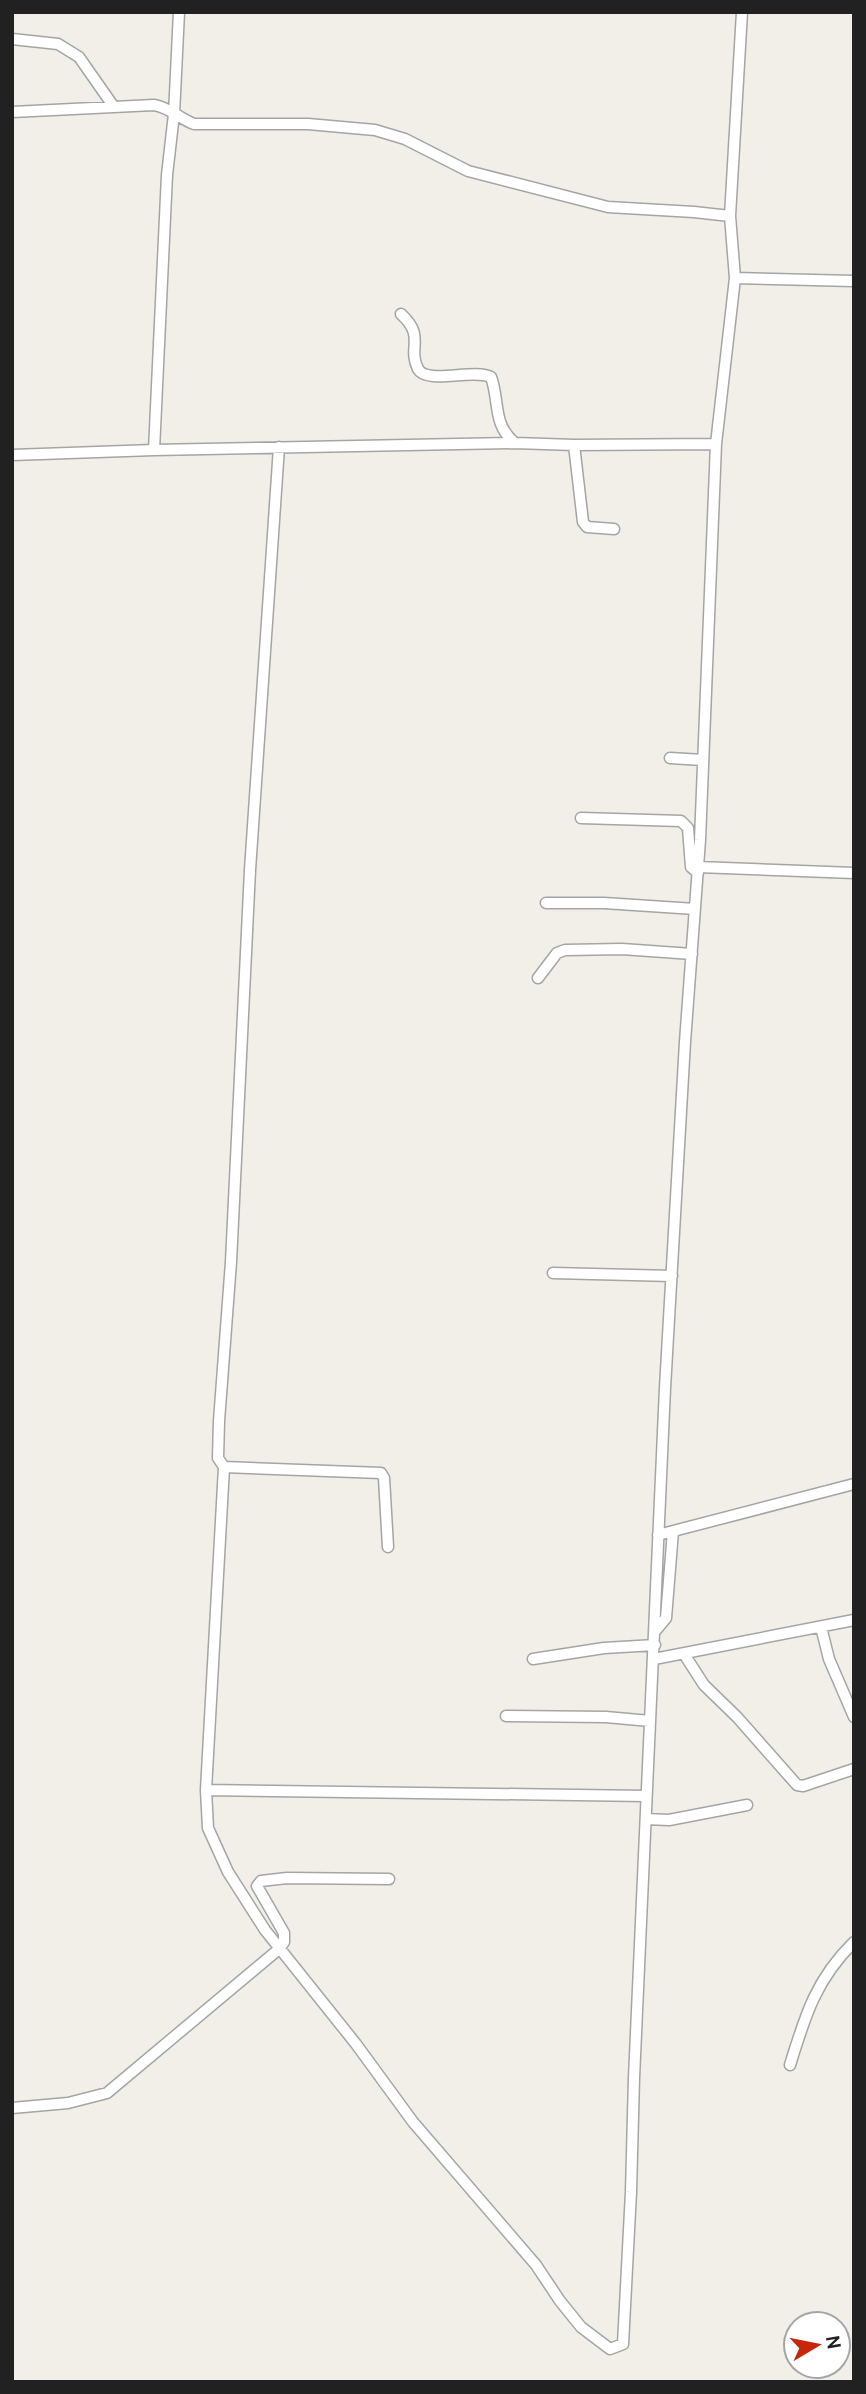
<svg xmlns="http://www.w3.org/2000/svg" width="866" height="2394" viewBox="0 0 866 2394" font-family="Cabin,sans-serif">
<rect width="100%" height="100%" fill="#f1efe8"/>
<g fill="none" stroke-linecap="round" stroke-linejoin="round">
<defs>
<path id="minor" d="M12 39 58 44 79 57 114 107
M12 112 154 105C169 107 180 119 194 124H308L375 130 405 139 468 171 608 207 694 212 730 216 735 278 716 444 700 840 685 1042 665 1388 634 2078 631 2192 623 2344 610 2349 581 2327 560 2301 536 2265 413 2122 356 2044 265 1930 228 1872 208 1828 206 1790 224 1467
M730 216 742 12
M735 278 854 281
M401 314C426 337 407 347 418 369 427 385 474 368 491 377 500 402 492 424 515 443
M574 445 583 522 587 527 614 529
M279 447 250 870 231 1262 219 1421 218 1458 224 1467 381 1473 384 1478 388 1547
M154 450 167 175 174 114 179 12
M12 455 154 450 515 443 574 445 716 444
M670 758 703 760
M581 818 681 821 688 828 691 867 698 873
M698 867 854 873
M546 903H604L695 909
M538 978 557 953 565 950 622 949 692 954
M553 1273 672 1276
M658 1535 854 1484
M821 1627 829 1659 854 1717
M656 1630 666 1618 673 1531
M684 1654 704 1685 737 1717 797 1785 803 1786 854 1769
M533 1659 604 1648 655 1645
M654 1659 854 1620
M506 1716 606 1717 650 1721
M206 1790 646 1796
M646 1819 669 1820 747 1805
M790 2065C805 2016 816 1979 854 1942
M12 2108 68 2103 107 2093 279 1949 284 1942V1933L257 1886 261 1881 287 1878 389 1879"/>
</defs>
<use href="#minor" stroke="#a5a5a5" stroke-width="13"/>
<use href="#minor" stroke="#fff" stroke-width="10"/>
</g>
<rect width="866" height="2394" fill="none" stroke="#212121" stroke-width="28"/>
<g transform="translate(817 2345) rotate(80)"><circle r="33" fill="#ffffff" stroke="#a6a6a6" stroke-width="2"/>
<path d="M0-5L12 26L0 18L-12 26Z" fill="#c7260c"/>
<text y="-10" font-size="19" font-weight="bold" text-anchor="middle" fill="#212121">N</text>
</g>
</svg>
